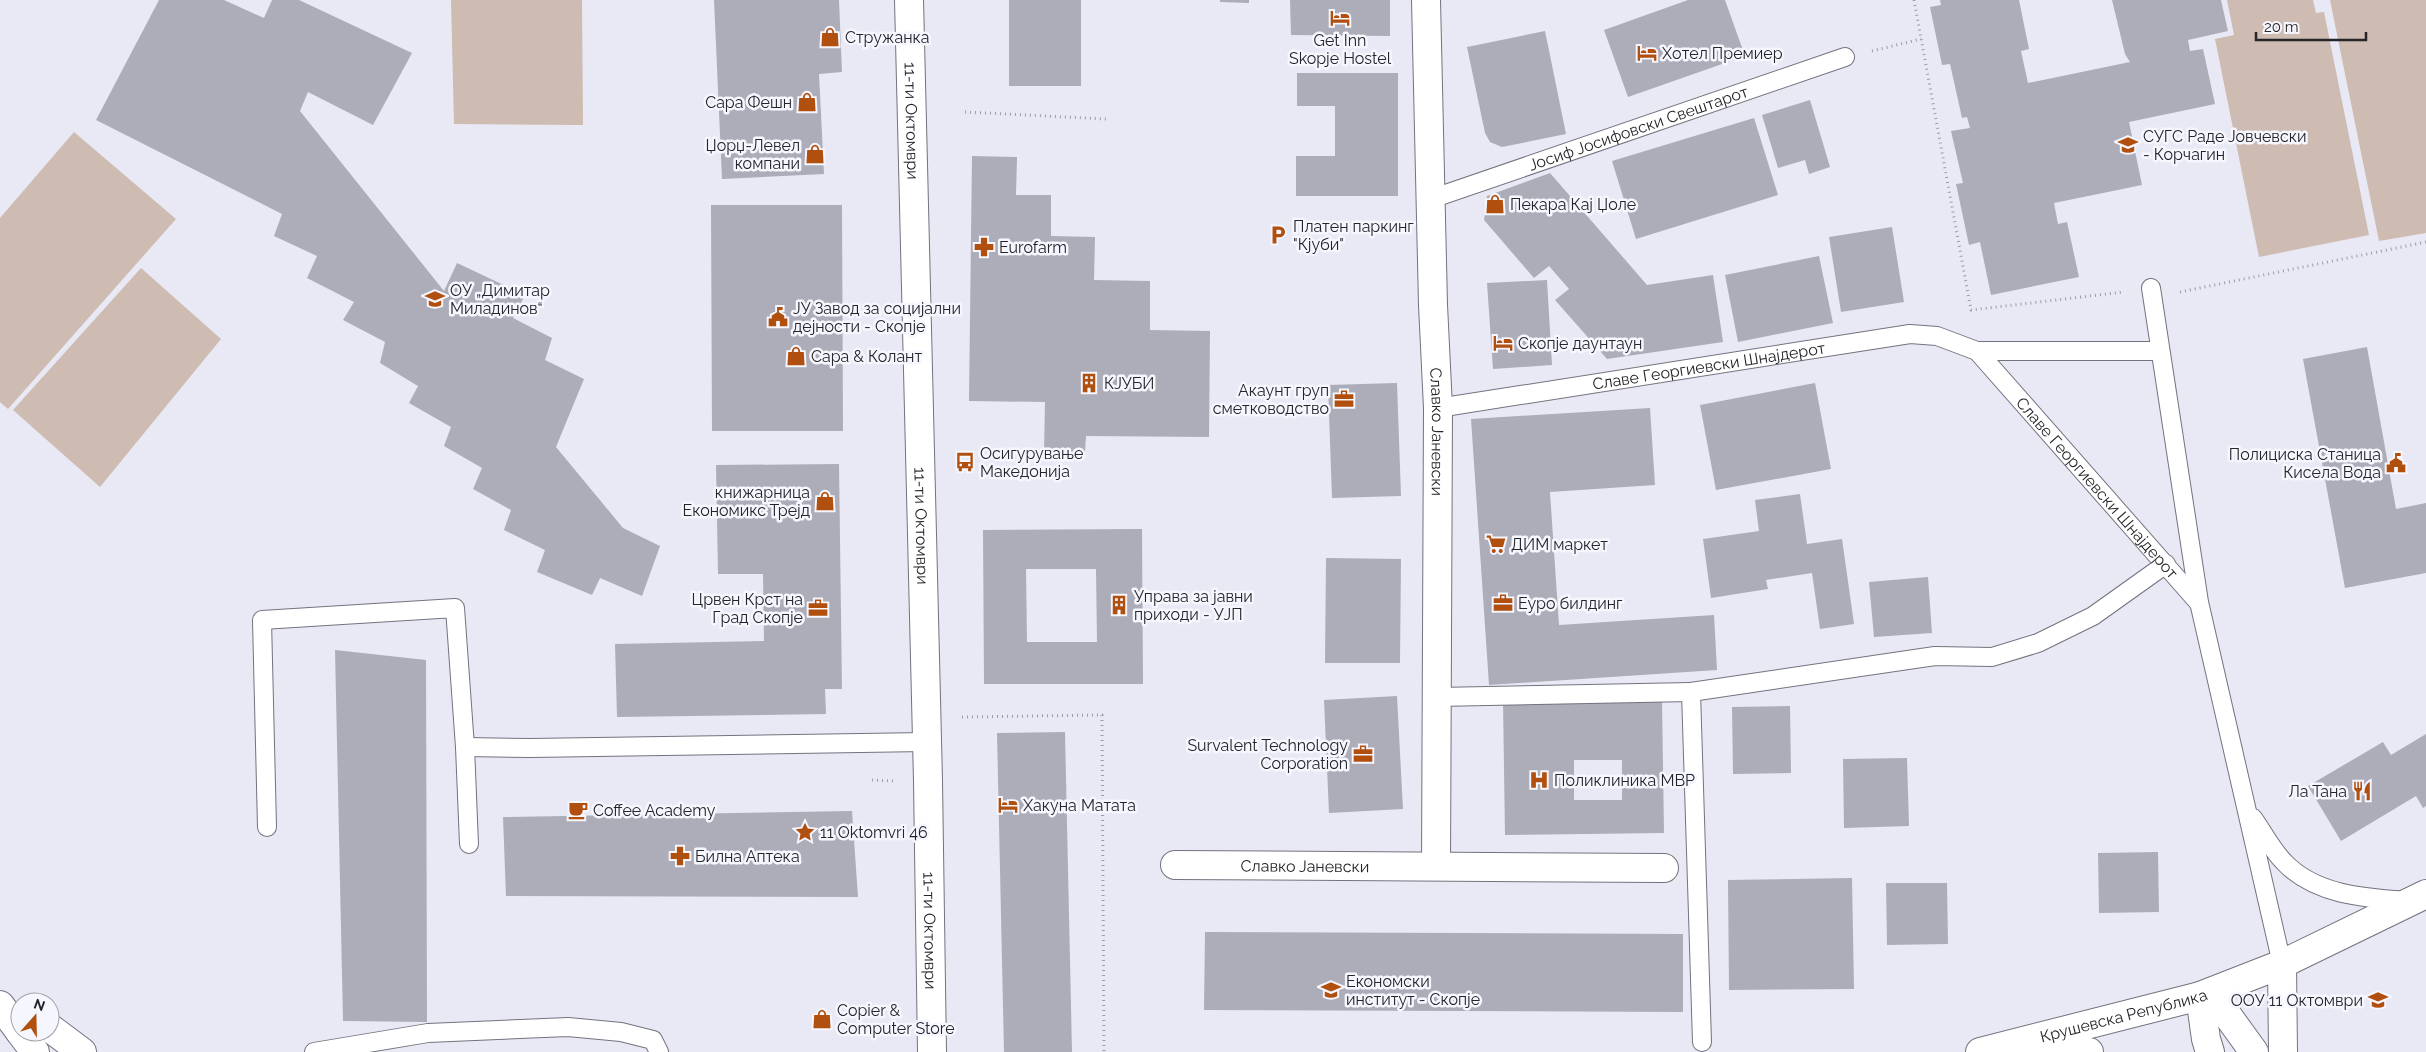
<svg xmlns="http://www.w3.org/2000/svg" width="2426" height="1052" viewBox="0 0 2426 1052" font-family="Raleway,sans-serif">
<rect width="100%" height="100%" fill="#e8e9f5"/>
<path fill="#cebbb1" d="M451 0H582L583 125 454 124Z
M2227 0H2313L2316 13 2324 12 2369 235 2259 257 2215 39 2234 35Z
M2330 0H2426V233L2379 241Z
M74 132 176 219 8 409 0 402V218Z
M141 268 221 339 100 487 13 410Z"/>
<path fill="#acadb9" fill-rule="evenodd" d="M159 0H224L264 18 272 0H299L412 53 373 125 308 92 300 111 444 291 457 263 525 295 513 318 552 338 545 360 584 379 556 447 623 528 660 546 642 596 600 578 592 595 537 572 545 550 504 530 511 510 473 489 482 468 444 446 451 427 409 403 418 386 380 363 385 342 343 320 354 302 307 278 317 256 274 236 282 214 96 120Z
M714 0H839L842 72 819 74 824 174 722 179Z
M1009 0H1081V86H1009Z
M1220 0H1249V3L1220 2Z
M1290 0H1390V36L1291 35Z
M1688 0H1725L1745 56 1628 97 1604 30Z
M1940 0H2019L2029 49 2021 51 2028 83 2130 62 2125 54 2112 0H2221L2228 31 2188 40 2190 51 2203 49 2215 104 2129 122 2142 185 2054 203 2058 224 2067 222 2079 277 1991 295 1980 242 1969 245 1956 184 1963 183 1951 131 1970 128 1967 117 1962 118 1950 64 1942 65 1930 7 1941 5Z
M1545 31 1566 134 1502 147 1490 142 1485 133 1467 47Z
M1297 73H1398V196H1296V156H1335V106H1297Z
M1810 100 1830 167 1809 174 1805 160 1778 168 1762 115Z
M1754 118 1778 195 1636 239 1612 161Z
M972 156 1017 157 1016 195H1051V236L1095 237 1094 280 1150 281V330L1210 331 1209 437 1086 436 1085 452H1044L1045 402 969 401Z
M1550 173 1647 285 1713 275 1723 342 1607 359 1555 300 1569 289 1549 266 1534 278 1484 220 1487 196Z
M711 205H842L843 431H712Z
M1892 227 1904 302 1841 312 1829 237Z
M1819 256 1833 323 1738 342 1725 275Z
M1547 280 1552 365 1493 369 1487 283Z
M2367 347 2396 509 2426 503V573L2345 588 2303 359Z
M1397 383 1401 496 1332 498 1328 385Z
M1815 383 1831 469 1716 490 1700 405Z
M1650 408 1655 485 1550 492 1559 625 1714 615 1717 670 1489 685 1471 419Z
M839 464 842 689H825L826 714 617 717 615 644 764 641 763 574H718L716 465Z
M1800 494 1807 544 1842 539 1854 624 1820 629 1812 573 1766 580 1768 589 1711 598 1703 539 1759 531 1755 500Z
M1142 529 1143 684H984L983 530ZM1026 569H1096L1097 642H1027Z
M1326 558 1401 559 1400 663H1325Z
M1928 577 1932 633 1874 637 1869 582Z
M335 650 426 660 427 1022 343 1021Z
M1397 696 1403 809 1329 813 1324 700Z
M1662 700 1664 833 1505 835 1503 701ZM1574 760H1622V800H1574Z
M1790 706 1791 773 1733 774 1732 707Z
M1065 732 1072 1052H1004L997 733Z
M2426 734V806L2423 808 2416 796 2341 841 2308 786 2383 742 2391 755Z
M1907 758 1909 826 1844 828 1843 759Z
M852 811 858 897 506 896 503 817Z
M2158 852 2159 912 2099 913 2098 853Z
M1852 878 1854 989 1729 990 1728 880Z
M1886 883H1947L1948 944 1887 945Z
M1205 932 1683 934V1012L1204 1010Z"/>
<g fill="none" stroke-linecap="round" stroke-linejoin="round">
<defs>
<g id="service">
<path id="s1" d="M1431 199 1845 57"/>
<path d="M2151 288 2199 602 2282 964"/>
<path id="s2" d="M1977 351 2198 602"/>
<path id="s3" d="M1438 408 1910 334 1937 336 1977 351H2160"/>
<path d="M1437 697 1691 692"/>
<path d="M465 747 530 748 926 742"/>
<path d="M2253 818C2263 832 2272 850 2284 862 2315 895 2365 898 2407 901"/>
<path d="M267 827 262 620 455 608 465 747 469 844"/>
<path d="M1702 1042 1691 692 1935 656 1992 657 2038 643 2093 616 2166 564"/>
<path d="M314 1052 428 1033 568 1027 621 1032 653 1040 659 1052"/>
</g>
<g id="minor">
<path id="s4" d="M1426 0 1433 305 1438 408 1436 866"/>
<path id="s5" d="M1175 865 1664 868"/>
</g>
<g id="tertiary">
<path id="s6" d="M909 0 928 781 932 1052"/>
<path d="M2282 964 2283 1052"/>
<path d="M2200 996 2228 1016 2254 1052"/>
<path d="M2200 996 2206 1039 2210 1052"/>
<path d="M0 1005 20 1032"/>
<path d="M50 1028 82 1052"/>
<path d="M20 1032 35 1052"/>
<path d="M2028 1048 2089 1052"/>
<path id="s7" d="M1980 1052 2200 996 2282 964 2426 894"/>
</g>
</defs>
<use href="#service" stroke="#72737e" stroke-width="20"/>
<use href="#minor" stroke="#72737e" stroke-width="30"/>
<use href="#tertiary" stroke="#72737e" stroke-width="30"/>
<path stroke="#9b9ca5" stroke-width="3" stroke-dasharray="1 4" stroke-linecap="butt" d="M1914 0 1971 310 2124 292
M1872 51 1921 39
M965 112 1106 119
M2180 292 2426 242
M962 717 1102 715 1104 1052
M872 780 896 781"/>
<use href="#service" stroke="#fff" stroke-width="18"/>
<use href="#minor" stroke="#fff" stroke-width="28"/>
<use href="#tertiary" stroke="#fff" stroke-width="28"/>
</g>
<defs>
<symbol id="hotel-bare" viewBox="-9 -9 18 18"><path d="M-6-4.5h1.5V1H6V5H4.5V3h-9V5H-6ZM-4 0a1.8 1.8 0 1 1 3.6 0ZM.5 0V-2.5h3Q6-2.5 6 0Z" fill="#b1500e" stroke="#f6f6fe" stroke-width="2.5" paint-order="stroke"/></symbol>
<symbol id="shop-bare" viewBox="-9 -9 18 18"><path d="M-5-2.5h2.3a2.7 3.5 0 0 1 5.4 0H5L5.5 6h-11ZM-1.5-2.5h3a1.5 2.3 0 0 0-3 0Z" fill="#b1500e" stroke="#f6f6fe" stroke-width="2.5" paint-order="stroke"/></symbol>
<symbol id="school-bare" viewBox="-9 -9 18 18"><path d="M0-5L7-2L0 1L-7-2ZM-4 1L0 2.5L4 1V4Q0 6-4 4Z" fill="#b1500e" stroke="#f6f6fe" stroke-width="2.5" paint-order="stroke"/></symbol>
<symbol id="parking-bare" viewBox="-9 -9 18 18"><path d="M-3.5-5.5H1a3.5 3.5 0 0 1 0 7H-1V5.5H-3.5ZM-1-3.4V-.6H.8a1.4 1.4 0 0 0 0-2.8Z" fill="#b1500e" stroke="#f6f6fe" stroke-width="2.5" paint-order="stroke"/></symbol>
<symbol id="pharmacy-bare" viewBox="-9 -9 18 18"><path d="M-2-6h4v4h4v4h-4v4h-4v-4h-4v-4h4Z" fill="#b1500e" stroke="#f6f6fe" stroke-width="2.5" paint-order="stroke"/></symbol>
<symbol id="civic-bare" viewBox="-9 -9 18 18"><path d="M-.6-6.5H3V-4.5H.6V-3L4-1V1h2V6H-6V1h2V-1L-.6-3ZM-1.2 2.5V6h2.4V2.5Z" fill="#b1500e" stroke="#f6f6fe" stroke-width="2.5" paint-order="stroke"/></symbol>
<symbol id="building-bare" viewBox="-9 -9 18 18"><path d="M-4-6H4V6H1V3H-1V6H-4ZM-2.5-4.3h1.7v1.8h-1.7ZM.8-4.3h1.7v1.8H.8ZM-2.5-1h1.7V.8h-1.7ZM.8-1h1.7V.8H.8Z" fill="#b1500e" stroke="#f6f6fe" stroke-width="2.5" paint-order="stroke"/></symbol>
<symbol id="office-bare" viewBox="-9 -9 18 18"><path d="M-6-3h4V-5.5h4V-3h4V5H-6ZM-1-4.5V-3h2v-1.5ZM-6 0V1H6V0Z" fill="#b1500e" stroke="#f6f6fe" stroke-width="2.5" paint-order="stroke"/></symbol>
<symbol id="bus-bare" viewBox="-9 -9 18 18"><path d="M-5-6H5V4H4V6H2V4H-2V6H-4V4H-5ZM-3.5-4V0h7V-4ZM-3.5 1.2v1.5H-2V1.2ZM2 1.2v1.5H3.5V1.2Z" fill="#b1500e" stroke="#f6f6fe" stroke-width="2.5" paint-order="stroke"/></symbol>
<symbol id="supermarket-bare" viewBox="-9 -9 18 18"><path d="M-6-5.5h2.5l.6 2H6L4.5 2H-2.5L-4.4-4H-6ZM-1.5 3.2a1.3 1.3 0 1 0 .1 0ZM3 3.2a1.3 1.3 0 1 0 .1 0Z" fill="#b1500e" stroke="#f6f6fe" stroke-width="2.5" paint-order="stroke"/></symbol>
<symbol id="hospital-bare" viewBox="-9 -9 18 18"><path d="M-5-5h3v3.5h4V-5h3V5h-3V1.5h-4V5h-3Z" fill="#b1500e" stroke="#f6f6fe" stroke-width="2.5" paint-order="stroke"/></symbol>
<symbol id="restaurant-bare" viewBox="-9 -9 18 18"><path d="M-5-6h1v4h1v-4h1v4h1v-4h1v5L-1.5 .5V6h-2V.5L-5-1ZM5-6V6H3V1.5H1.5Q1.5-4 5-6Z" fill="#b1500e" stroke="#f6f6fe" stroke-width="2.5" paint-order="stroke"/></symbol>
<symbol id="cafe-bare" viewBox="-9 -9 18 18"><path d="M-5.5-4.5H6V0H3Q3 3.5 0 3.5H-2.5Q-5.5 3.5-5.5 0ZM3-3.2v2h1.7v-2ZM-6 4.5H4V6H-6Z" fill="#b1500e" stroke="#f6f6fe" stroke-width="2.5" paint-order="stroke"/></symbol>
<symbol id="sight-bare" viewBox="-9 -9 18 18"><path d="M0-6L1.8-2.2L6-1.7L2.9 1.2L3.7 5.4L0 3.3L-3.7 5.4L-2.9 1.2L-6-1.7L-1.8-2.2Z" fill="#b1500e" stroke="#f6f6fe" stroke-width="2.5" paint-order="stroke"/></symbol>
<symbol id="university-bare" viewBox="-9 -9 18 18"><path d="M0-5L7-2L0 1L-7-2ZM-4 1L0 2.5L4 1V4Q0 6-4 4Z" fill="#b1500e" stroke="#f6f6fe" stroke-width="2.5" paint-order="stroke"/></symbol>
</defs>
<g fill-rule="evenodd">
<use href="#hotel-bare" x="1326" y="4" width="28" height="28"/>
<use href="#shop-bare" x="816" y="23" width="28" height="28"/>
<use href="#hotel-bare" x="1633" y="39" width="28" height="28"/>
<use href="#shop-bare" x="793" y="88" width="28" height="28"/>
<use href="#school-bare" x="2114" y="131" width="28" height="28"/>
<use href="#shop-bare" x="801" y="140" width="28" height="28"/>
<use href="#shop-bare" x="1481" y="190" width="28" height="28"/>
<use href="#parking-bare" x="1264" y="221" width="28" height="28"/>
<use href="#pharmacy-bare" x="970" y="233" width="28" height="28"/>
<use href="#school-bare" x="421" y="285" width="28" height="28"/>
<use href="#civic-bare" x="764" y="303" width="28" height="28"/>
<use href="#hotel-bare" x="1489" y="329" width="28" height="28"/>
<use href="#shop-bare" x="782" y="342" width="28" height="28"/>
<use href="#building-bare" x="1075" y="369" width="28" height="28"/>
<use href="#office-bare" x="1330" y="385" width="28" height="28"/>
<use href="#bus-bare" x="951" y="448" width="28" height="28"/>
<use href="#civic-bare" x="2382" y="449" width="28" height="28"/>
<use href="#shop-bare" x="811" y="487" width="28" height="28"/>
<use href="#supermarket-bare" x="1482" y="530" width="28" height="28"/>
<use href="#office-bare" x="1489" y="589" width="28" height="28"/>
<use href="#building-bare" x="1105" y="591" width="28" height="28"/>
<use href="#office-bare" x="804" y="594" width="28" height="28"/>
<use href="#office-bare" x="1349" y="740" width="28" height="28"/>
<use href="#hospital-bare" x="1525" y="766" width="28" height="28"/>
<use href="#restaurant-bare" x="2348" y="777" width="28" height="28"/>
<use href="#hotel-bare" x="994" y="791" width="28" height="28"/>
<use href="#cafe-bare" x="564" y="796" width="28" height="28"/>
<use href="#sight-bare" x="791" y="818" width="28" height="28"/>
<use href="#pharmacy-bare" x="666" y="842" width="28" height="28"/>
<use href="#university-bare" x="1317" y="976" width="28" height="28"/>
<use href="#school-bare" x="2364" y="986" width="28" height="28"/>
<use href="#shop-bare" x="808" y="1005" width="28" height="28"/>
</g>
<g text-anchor="middle" dominant-baseline="central" stroke-width="5" stroke-linejoin="round" paint-order="stroke">
<g font-size="16" fill="#242529" stroke="#f6f6fe" text-anchor="start">
<text x="845" y="37">Стружанка</text>
<text x="1340" y="40" text-anchor="middle">Get Inn<tspan x="1340" dy="18">Skopje Hostel</tspan></text>
<text x="1662" y="53">Хотел Премиер</text>
<text x="792" y="102" text-anchor="end">Сара Фешн</text>
<text x="2143" y="136">СУГС Раде Јовчевски<tspan x="2143" dy="18">- Корчагин</tspan></text>
<text x="800" y="145" text-anchor="end">Џорџ-Левел<tspan x="800" dy="18">компани</tspan></text>
<text x="1510" y="204">Пекара Кај Џоле</text>
<text x="1293" y="226">Платен паркинг<tspan x="1293" dy="18">"Кјуби"</tspan></text>
<text x="999" y="247">Eurofarm</text>
<text x="450" y="290">ОУ „Димитар<tspan x="450" dy="18">Миладинов“</tspan></text>
<text x="793" y="308">ЈУ Завод за социјални<tspan x="793" dy="18">дејности - Скопје</tspan></text>
<text x="1518" y="343">Скопје даунтаун</text>
<text x="811" y="356">Сара &amp; Колант</text>
<text x="1104" y="383">КЈУБИ</text>
<text x="1329" y="390" text-anchor="end">Акаунт груп<tspan x="1329" dy="18">сметководство</tspan></text>
<text x="980" y="453">Осигурување<tspan x="980" dy="18">Македонија</tspan></text>
<text x="2381" y="454" text-anchor="end">Полициска Станица<tspan x="2381" dy="18">Кисела Вода</tspan></text>
<text x="810" y="492" text-anchor="end">книжарница<tspan x="810" dy="18">Економикс Трејд</tspan></text>
<text x="1511" y="544">ДИМ маркет</text>
<text x="1134" y="596">Управа за јавни<tspan x="1134" dy="18">приходи - УЈП</tspan></text>
<text x="803" y="599" text-anchor="end">Црвен Крст на<tspan x="803" dy="18">Град Скопје</tspan></text>
<text x="1518" y="603">Еуро билдинг</text>
<text x="1348" y="745" text-anchor="end">Survalent Technology<tspan x="1348" dy="18">Corporation</tspan></text>
<text x="1554" y="780">Поликлиника МВР</text>
<text x="2347" y="791" text-anchor="end">Ла Тана</text>
<text x="1023" y="805">Хакуна Матата</text>
<text x="593" y="810">Coffee Academy</text>
<text x="820" y="832">11 Oktomvri 46</text>
<text x="695" y="856">Билна Аптека</text>
<text x="1346" y="981">Економски<tspan x="1346" dy="18">институт - Скопје</tspan></text>
<text x="2363" y="1000" text-anchor="end">ООУ 11 Октомври</text>
<text x="837" y="1010">Copier &amp;<tspan x="837" dy="18">Computer Store</tspan></text>
</g>
<g font-size="16" fill="#242529" stroke="#f6f6fe">
<text stroke="none"><textPath href="#s6" startOffset="121">11-ти Октомври</textPath></text>
<text stroke="none"><textPath href="#s1" startOffset="219">Јосиф Јосифовски Свештарот</textPath></text>
<text stroke="none"><textPath href="#s3" startOffset="274">Славе Георгиевски Шнајдерот</textPath></text>
<text stroke="none"><textPath href="#s4" startOffset="432">Славко Јаневски</textPath></text>
<text stroke="none"><textPath href="#s2" startOffset="182">Славе Георгиевски Шнајдерот</textPath></text>
<text stroke="none"><textPath href="#s6" startOffset="526">11-ти Октомври</textPath></text>
<text stroke="none"><textPath href="#s5" startOffset="130">Славко Јаневски</textPath></text>
<text stroke="none"><textPath href="#s6" startOffset="931">11-ти Октомври</textPath></text>
<text stroke="none"><textPath href="#s7" startOffset="148">Крушевска Република</textPath></text>
</g>
</g>
<g transform="translate(35 1017) rotate(20)"><circle r="24" fill="#f6f6fe" stroke="#a2a2a9"/>
<path d="M0-4L9 19L0 12L-9 19Z" fill="#b1500e"/>
<text y="-8" font-size="14" font-weight="bold" text-anchor="middle" fill="#242529">N</text>
</g>
<path d="M2256 32v8h110v-8" fill="none" stroke="#242529" stroke-width="2.5"/>
<text x="2264" y="32" font-size="15" fill="#242529" stroke="#f6f6fe" stroke-width="4" paint-order="stroke">20 m</text>
</svg>
